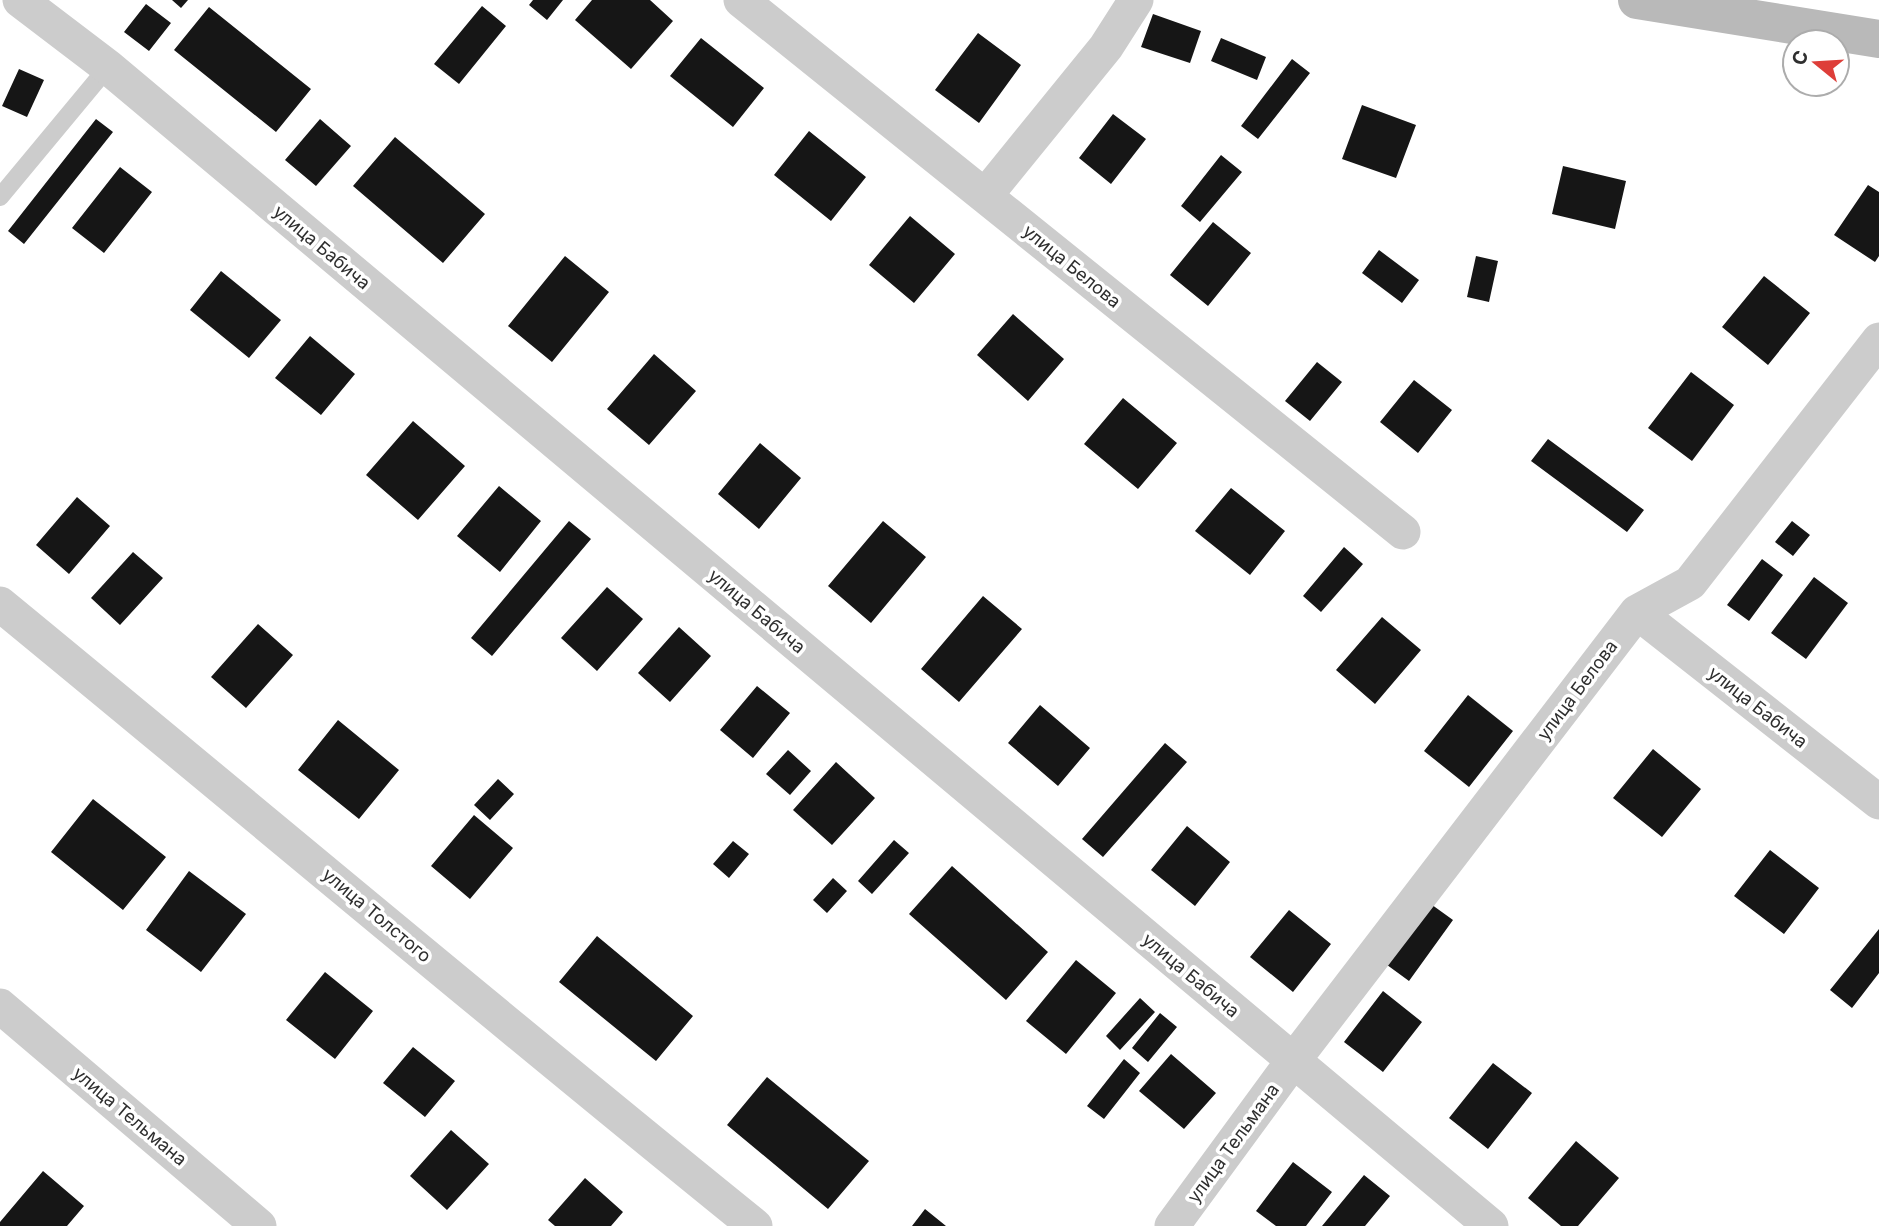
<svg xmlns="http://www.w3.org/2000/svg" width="1879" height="1226" viewBox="0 0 1879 1226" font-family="Inter,sans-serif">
<rect width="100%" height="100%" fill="#fff"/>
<path fill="#161616" d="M172 0H188L181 8Z
M533 0H563L547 20 529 5Z
M592 0H650L673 21 631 69 575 20Z
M146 4 171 23 149 51 124 32Z
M482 6 506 26 459 84 434 64Z
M209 7 311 89 276 132 174 50Z
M1153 14 1201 31 1190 63 1141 47Z
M978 33 1021 65 979 123 935 90Z
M701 38 764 88 733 127 670 76Z
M1221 38 1266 57 1257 80 1211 61Z
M1292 59 1310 73 1258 139 1241 126Z
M19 69 44 80 27 117 2 106Z
M1362 105 1416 125 1396 178 1342 159Z
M1113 114 1146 139 1111 184 1079 158Z
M96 119 113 132 24 244 8 231Z
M320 119 351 146 316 186 285 160Z
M809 131 866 177 831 221 774 175Z
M395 137 485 214 443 263 353 186Z
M1221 155 1242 172 1200 222 1181 206Z
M1563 166 1626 181 1615 229 1552 214Z
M120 167 152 192 104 253 72 228Z
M1868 185 1879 192V256L1875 262 1834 235Z
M910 216 955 254 914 303 869 265Z
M1213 222 1251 253 1208 306 1170 275Z
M1379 250 1419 280 1402 303 1362 273Z
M565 256 609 292 552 362 508 326Z
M1476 256 1498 261 1489 302 1467 297Z
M221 271 281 320 249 358 190 310Z
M1764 276 1810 313 1768 365 1722 327Z
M1013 314 1064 359 1028 401 977 355Z
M310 336 355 374 321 415 275 378Z
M654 354 696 391 649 445 607 409Z
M1317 362 1342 382 1310 421 1285 401Z
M1691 372 1734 405 1692 461 1648 428Z
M1414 380 1452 410 1418 453 1380 422Z
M1123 398 1177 443 1138 489 1084 444Z
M413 421 465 466 418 520 366 475Z
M1548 439 1644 510 1627 532 1531 461Z
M760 443 801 478 759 529 718 494Z
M499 486 541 521 500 572 457 536Z
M1231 488 1285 531 1250 575 1195 531Z
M77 497 110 526 69 574 36 545Z
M569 521 591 539 492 656 471 638Z
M883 521 926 557 871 623 828 586Z
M1792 521 1810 535 1793 556 1775 542Z
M1344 547 1363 564 1321 612 1303 596Z
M133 552 163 578 120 625 91 598Z
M1762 559 1783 575 1749 621 1727 605Z
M1814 577 1848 603 1806 659 1771 633Z
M607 587 643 619 597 671 561 638Z
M983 596 1022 629 959 702 921 669Z
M1382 617 1421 650 1375 704 1336 670Z
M258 624 293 655 246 708 211 677Z
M679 627 711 656 670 702 638 673Z
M757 686 790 713 753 758 720 730Z
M1468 695 1513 731 1469 787 1424 751Z
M1040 705 1090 748 1058 786 1008 743Z
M338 720 399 770 359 819 298 770Z
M1165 743 1187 762 1103 857 1082 839Z
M1653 749 1701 789 1662 837 1613 798Z
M788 750 811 771 790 795 766 774Z
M836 762 875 798 832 845 793 810Z
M498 779 514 794 490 820 474 805Z
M93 799 166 857 123 910 51 852Z
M474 815 513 848 470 899 431 866Z
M1187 826 1230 862 1195 906 1151 870Z
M894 840 909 853 872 894 858 881Z
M733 841 749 854 729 878 713 864Z
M1770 850 1819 888 1784 934 1734 896Z
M952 866 1048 952 1006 1000 909 914Z
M189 871 246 914 201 972 146 930Z
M833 878 847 891 827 913 813 900Z
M1428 902 1453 920 1409 981 1383 962Z
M1289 910 1331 944 1293 992 1250 957Z
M1879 929V973L1852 1008 1830 990Z
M597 936 693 1016 656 1061 559 982Z
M1076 960 1116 993 1066 1054 1026 1021Z
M325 972 373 1011 335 1059 286 1020Z
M1383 991 1422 1022 1383 1072 1344 1042Z
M1140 998 1155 1012 1120 1050 1106 1036Z
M1160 1013 1177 1027 1148 1062 1132 1048Z
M413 1047 455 1081 425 1117 383 1083Z
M1171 1054 1216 1093 1184 1129 1139 1091Z
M1124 1059 1140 1073 1104 1119 1087 1106Z
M1493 1063 1532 1093 1488 1149 1449 1118Z
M767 1077 869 1161 828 1209 727 1125Z
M451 1130 489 1164 447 1210 410 1176Z
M1576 1141 1619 1178 1578 1226H1561L1528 1198Z
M1293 1162 1332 1192 1306 1226H1276L1256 1211Z
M43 1171 84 1206 67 1226H0V1222Z
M1364 1175 1390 1196 1365 1226H1322Z
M585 1178 623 1212 611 1226H555L548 1220Z
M925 1209 946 1226H912Z"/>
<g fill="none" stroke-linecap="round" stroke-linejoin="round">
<path stroke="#ccc" stroke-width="18" d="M0 197 108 67"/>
<path stroke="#ccc" stroke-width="35" d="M20 0 108 67 1491 1226
M741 0 1403 532
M985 196 1106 47 1136 0
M0 604C252 811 501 1021 755 1226
M1637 612 1879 802
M0 1006 259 1226
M1172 1226 1293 1061 1637 612 1690 583 1879 340"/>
<path stroke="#b9b9b9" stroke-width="38" d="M1637 0 1879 39"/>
</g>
<g text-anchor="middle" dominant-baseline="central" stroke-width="7" stroke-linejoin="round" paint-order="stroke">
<g font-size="18" fill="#2f2f2f" stroke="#fff">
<text transform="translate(322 247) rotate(40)">улица Бабича</text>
<text transform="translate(1072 266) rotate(39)">улица Белова</text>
<text transform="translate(757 611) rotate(40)">улица Бабича</text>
<text transform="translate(1577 690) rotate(-53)">улица Белова</text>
<text transform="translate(1758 707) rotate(38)">улица Бабича</text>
<text transform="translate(377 915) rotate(40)">улица Толстого</text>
<text transform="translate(1191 975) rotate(40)">улица Бабича</text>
<text transform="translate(130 1116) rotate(40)">улица Тельмана</text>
<text transform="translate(1233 1143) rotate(-54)">улица Тельмана</text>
</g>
</g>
<g transform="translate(1816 63) rotate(288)"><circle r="33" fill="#ffffff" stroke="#acacac" stroke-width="2"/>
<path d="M0-5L12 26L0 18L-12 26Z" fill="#de3e39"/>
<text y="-10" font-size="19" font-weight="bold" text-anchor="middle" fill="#2f2f2f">С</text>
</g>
</svg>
